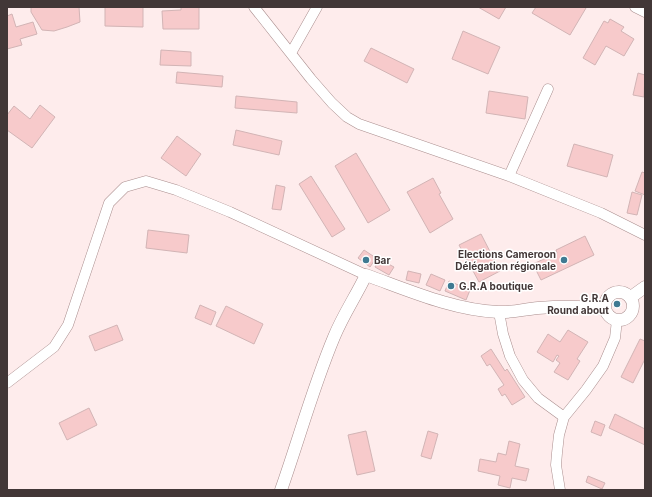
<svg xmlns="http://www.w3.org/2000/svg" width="652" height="497" viewBox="0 0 652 497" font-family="Inter,sans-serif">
<rect width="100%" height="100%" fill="#feecec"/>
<path fill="#f7cacb" stroke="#d2b4b5" d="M31 7H79L80 22 67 27 54 31 42 30 31 12Z
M105 7H143V27L105 26Z
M181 7H199V29H163L162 11 181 10Z
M478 7H506L499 19Z
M536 7H583L586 8 570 35 532 13Z
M12 14 16 27 33 22 37 34 20 39 22 45 7 49V16Z
M610 19 624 27 621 31 634 39 624 56 606 46 595 65 583 58 604 21 608 23Z
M463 31 500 47 488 74 452 59Z
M371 48 414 69 407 83 364 61Z
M161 50 191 52V66L160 65Z
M177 72 223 76 222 87 176 83Z
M638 73 645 75 644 97 633 95Z
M489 91 528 97 525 119 486 113Z
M236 96 297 102V113L235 108Z
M40 105 55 117 32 148 7 130V115L14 106 30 119Z
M236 130 282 141 279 155 233 145Z
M177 136 201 154 186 176 161 158Z
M574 144 613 155 607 177 567 166Z
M356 153 390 210 368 223 335 166Z
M642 172 645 173V195L635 191Z
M311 176 345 229 332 237 299 184Z
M433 178 441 193 439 194 453 219 430 233 407 192Z
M276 185 285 187 281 210 272 209Z
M632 192 642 195 637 215 627 213Z
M148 230 189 235 187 253 146 248Z
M481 234 500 271 479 282 459 245Z
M585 236 594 255 541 280 533 264 557 253 556 250Z
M364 250 376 258 370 267 358 258Z
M379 259 394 267 389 275 375 267Z
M408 271 421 274 419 283 406 280Z
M431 274 445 280 440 291 426 285Z
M449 281 470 290 466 300 445 291Z
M200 305 216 312 211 325 195 318Z
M226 306 263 324 254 344 216 326Z
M117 325 123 340 95 351 89 336Z
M568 330 588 342 577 359 580 361 568 380 554 372 560 363 556 360 559 356 557 355 553 362 537 352 548 334 560 342Z
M640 339 645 341V359L633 383 621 377Z
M491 349 505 371 507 369 525 397 512 405 505 394 502 396 498 389 504 385 490 364 487 366 481 356Z
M89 408 97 425 67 440 59 423Z
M615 414 645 429V445L609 428Z
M595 421 605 425 601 436 591 432Z
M366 431 375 471 357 475 348 435Z
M428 431 438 434 431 459 421 456Z
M509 441 520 444 515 466 529 469 526 481 512 478 510 488 498 485 500 476 478 471 480 459 496 462 498 453 506 455Z
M588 476 605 483 602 489 586 482Z"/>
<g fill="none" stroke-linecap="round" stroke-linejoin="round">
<defs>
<path id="minor" d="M254 7 311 79 332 103 347 117 359 124 509 176 601 213 645 235
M635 7 645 12
M291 53 317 7
M509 176 548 89
M499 312 503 334 510 356 523 380 538 398 564 417
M7 383 54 347 68 325 109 203 125 187 146 181 176 190 230 212 366 275
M560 490 556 465 557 453 559 435 564 417 586 390 603 366 615 338 617 320"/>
<path id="tertiary" d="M605 306a14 14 0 1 1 28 0a14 14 0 1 1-28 0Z
M631 297 645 287
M281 490C299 439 313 387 334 337 343 315 356 296 366 275 408 290 453 310 498 312 512 313 525 309 538 308 561 306 582 306 605 309"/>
</defs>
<use href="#minor" stroke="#aa8e8e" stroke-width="11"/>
<use href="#tertiary" stroke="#aa8e8e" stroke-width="13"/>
<use href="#minor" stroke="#fff" stroke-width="10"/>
<use href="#tertiary" stroke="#fff" stroke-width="12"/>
</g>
<g fill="#3f7a92" stroke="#fff" stroke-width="1.5">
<circle cx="366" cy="260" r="4"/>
<circle cx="564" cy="260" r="4"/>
<circle cx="451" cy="286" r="4"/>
<circle cx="617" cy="304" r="4"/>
</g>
<g text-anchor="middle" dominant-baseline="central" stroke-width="3" stroke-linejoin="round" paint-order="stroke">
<g font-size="10" font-weight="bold" fill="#423737" stroke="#fff" text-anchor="end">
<text x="556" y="254">Elections Cameroon<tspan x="556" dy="12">Délégation régionale</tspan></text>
<text x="374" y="260" text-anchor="start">Bar</text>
<text x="459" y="286" text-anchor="start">G.R.A boutique</text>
<text x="609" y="298">G.R.A<tspan x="609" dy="12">Round about</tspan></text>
</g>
</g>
<rect width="652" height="497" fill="none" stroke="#423737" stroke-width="16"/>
</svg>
